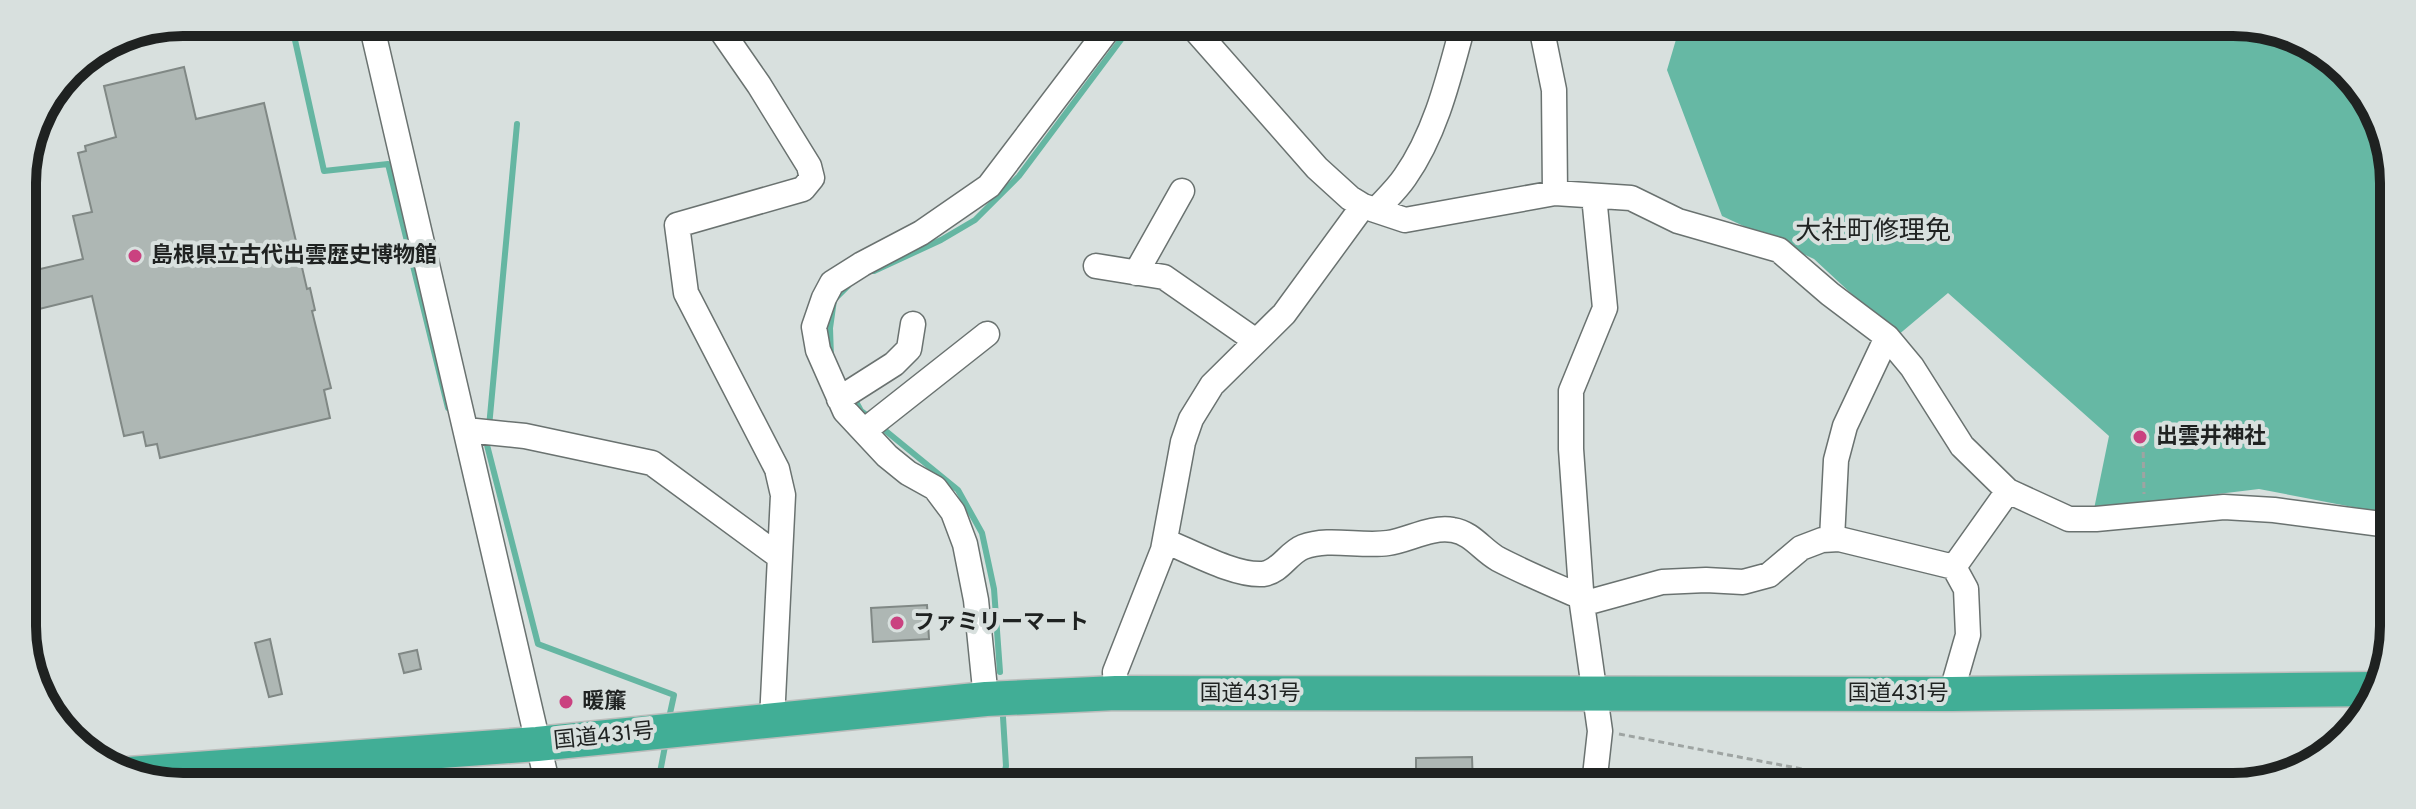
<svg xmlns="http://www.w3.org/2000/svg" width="2416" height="809" viewBox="0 0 2416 809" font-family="Overpass,'Noto Sans JP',sans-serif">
<rect width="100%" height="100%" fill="#d8e0de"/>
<path fill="#66b8a4" d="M1680 26 2275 28 2354 77 2391 152 2389 514 2259 489 2094 509 2109 436 1948 293 1897 336 1814 259 1722 216 1667 70Z"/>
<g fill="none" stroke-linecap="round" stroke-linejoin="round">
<path stroke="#65b6a2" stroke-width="6" d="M291 22 324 171 388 164 448 408
M874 271 941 240 975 220 1019 176 1132 25
M831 357 830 328 834 300 848 286
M854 398 861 411 869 417
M489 427 517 124
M881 427 958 490 982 533 994 589 1000 672
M488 438 487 445 538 644 674 695 669 718
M658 783 666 741
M1002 784 1006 766 1003 717"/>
</g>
<path fill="#aeb7b4" stroke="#808885" stroke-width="2" d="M184 67 196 119 264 103 307 289 310 288 315 310 312 311 331 388 324 390 330 418 160 458 157 444 146 446 143 432 124 436 92 296 23 313V273L83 259 73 216 92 212 78 153 86 151 85 146 116 137 104 86Z
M927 605 929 639 873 642 871 608Z
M270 639 282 694 269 697 255 643Z
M417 650 421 669 404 673 399 654Z
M1472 757 1473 785H1416V758Z"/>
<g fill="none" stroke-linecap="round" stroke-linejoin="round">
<defs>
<path id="minor" d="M371 23 547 782
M716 23 759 85 809 166 812 178 803 189 677 225 686 293 777 469 783 495 772 720
M1191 25 1317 168 1350 198 1363 206 1405 220 1555 193 1631 198 1678 221 1779 250 1830 294 1887 337 1912 367 1962 446 2008 491 2069 519H2096L2224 507 2274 510 2389 525
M1541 26 1554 90 1555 193
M1594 196 1605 308 1571 391V449L1582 604 1600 731 1594 785
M1376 210C1386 199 1397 189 1405 177 1436 133 1449 77 1463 25
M1096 266 1164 277 1256 341
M1136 273 1182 191
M839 399 894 364 909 349 913 324
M466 430 525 436 652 463 780 557
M864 431 987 334
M1832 539 1836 460 1845 426 1887 337
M1165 541C1192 552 1235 576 1263 574 1280 572 1288 553 1303 547 1329 537 1360 547 1388 543 1409 540 1431 526 1453 530 1472 533 1482 550 1498 559 1525 573 1554 585 1581 597
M1954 567 2008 491
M1582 604 1662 582 1706 580 1743 582 1769 575 1801 548 1822 540 1839 539 1954 567 1966 589 1968 635 1951 694
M1116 693 1115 672 1163 550 1183 442 1191 419 1212 385 1284 314 1363 206
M986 699 976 600 965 544 953 512 935 488 908 473 887 456 845 411 818 350 814 327 824 298 832 283 862 264 921 233 989 186 1112 24"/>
<path id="highway" d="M129 774 537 744 986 699 1116 693 1951 694 2374 689"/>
</defs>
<use href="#minor" stroke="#6a7270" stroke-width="27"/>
<use href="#highway" stroke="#bcbdbc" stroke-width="37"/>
<path stroke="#9ea4a2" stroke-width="3" stroke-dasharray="6 4" stroke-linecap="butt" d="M2143 442 2144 494
M1619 734 1891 786"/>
<use href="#minor" stroke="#fff" stroke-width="24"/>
<use href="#highway" stroke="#41ae96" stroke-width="34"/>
</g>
<g fill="#ca4280" stroke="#d8e0de" stroke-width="3">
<circle cx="135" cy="256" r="8"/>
<circle cx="2140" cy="437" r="8"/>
<circle cx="897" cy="623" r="8"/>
<circle cx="566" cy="702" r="8"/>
</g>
<g text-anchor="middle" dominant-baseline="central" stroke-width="8" stroke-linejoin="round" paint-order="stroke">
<g font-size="22" font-weight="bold" fill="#1f2221" stroke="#d8e0de" text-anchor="start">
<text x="151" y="256">島根県立古代出雲歴史博物館</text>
<text x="2156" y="437">出雲井神社</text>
<text x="913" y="623">ファミリーマート</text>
<text x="582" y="702">暖簾</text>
</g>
<g font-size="22" fill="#1f2221" stroke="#d8e0de">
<text x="1250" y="694">国道431号</text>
<text x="1898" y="694">国道431号</text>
<text transform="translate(604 737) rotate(-6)">国道431号</text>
</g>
<g font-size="26" fill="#1f2221" stroke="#d8e0de">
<text x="1873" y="232">大社町修理免</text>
</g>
</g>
<path d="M0 0H2416V809H0ZM183 36H2233A147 147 0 0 1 2380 183V626A147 147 0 0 1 2233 773H183A147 147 0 0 1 36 626V183A147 147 0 0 1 183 36Z" fill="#d8e0de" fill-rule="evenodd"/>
<path fill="none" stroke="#1f2221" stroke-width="10" d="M183 36H2233A147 147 0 0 1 2380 183V626A147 147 0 0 1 2233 773H183A147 147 0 0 1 36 626V183A147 147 0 0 1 183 36Z"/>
</svg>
